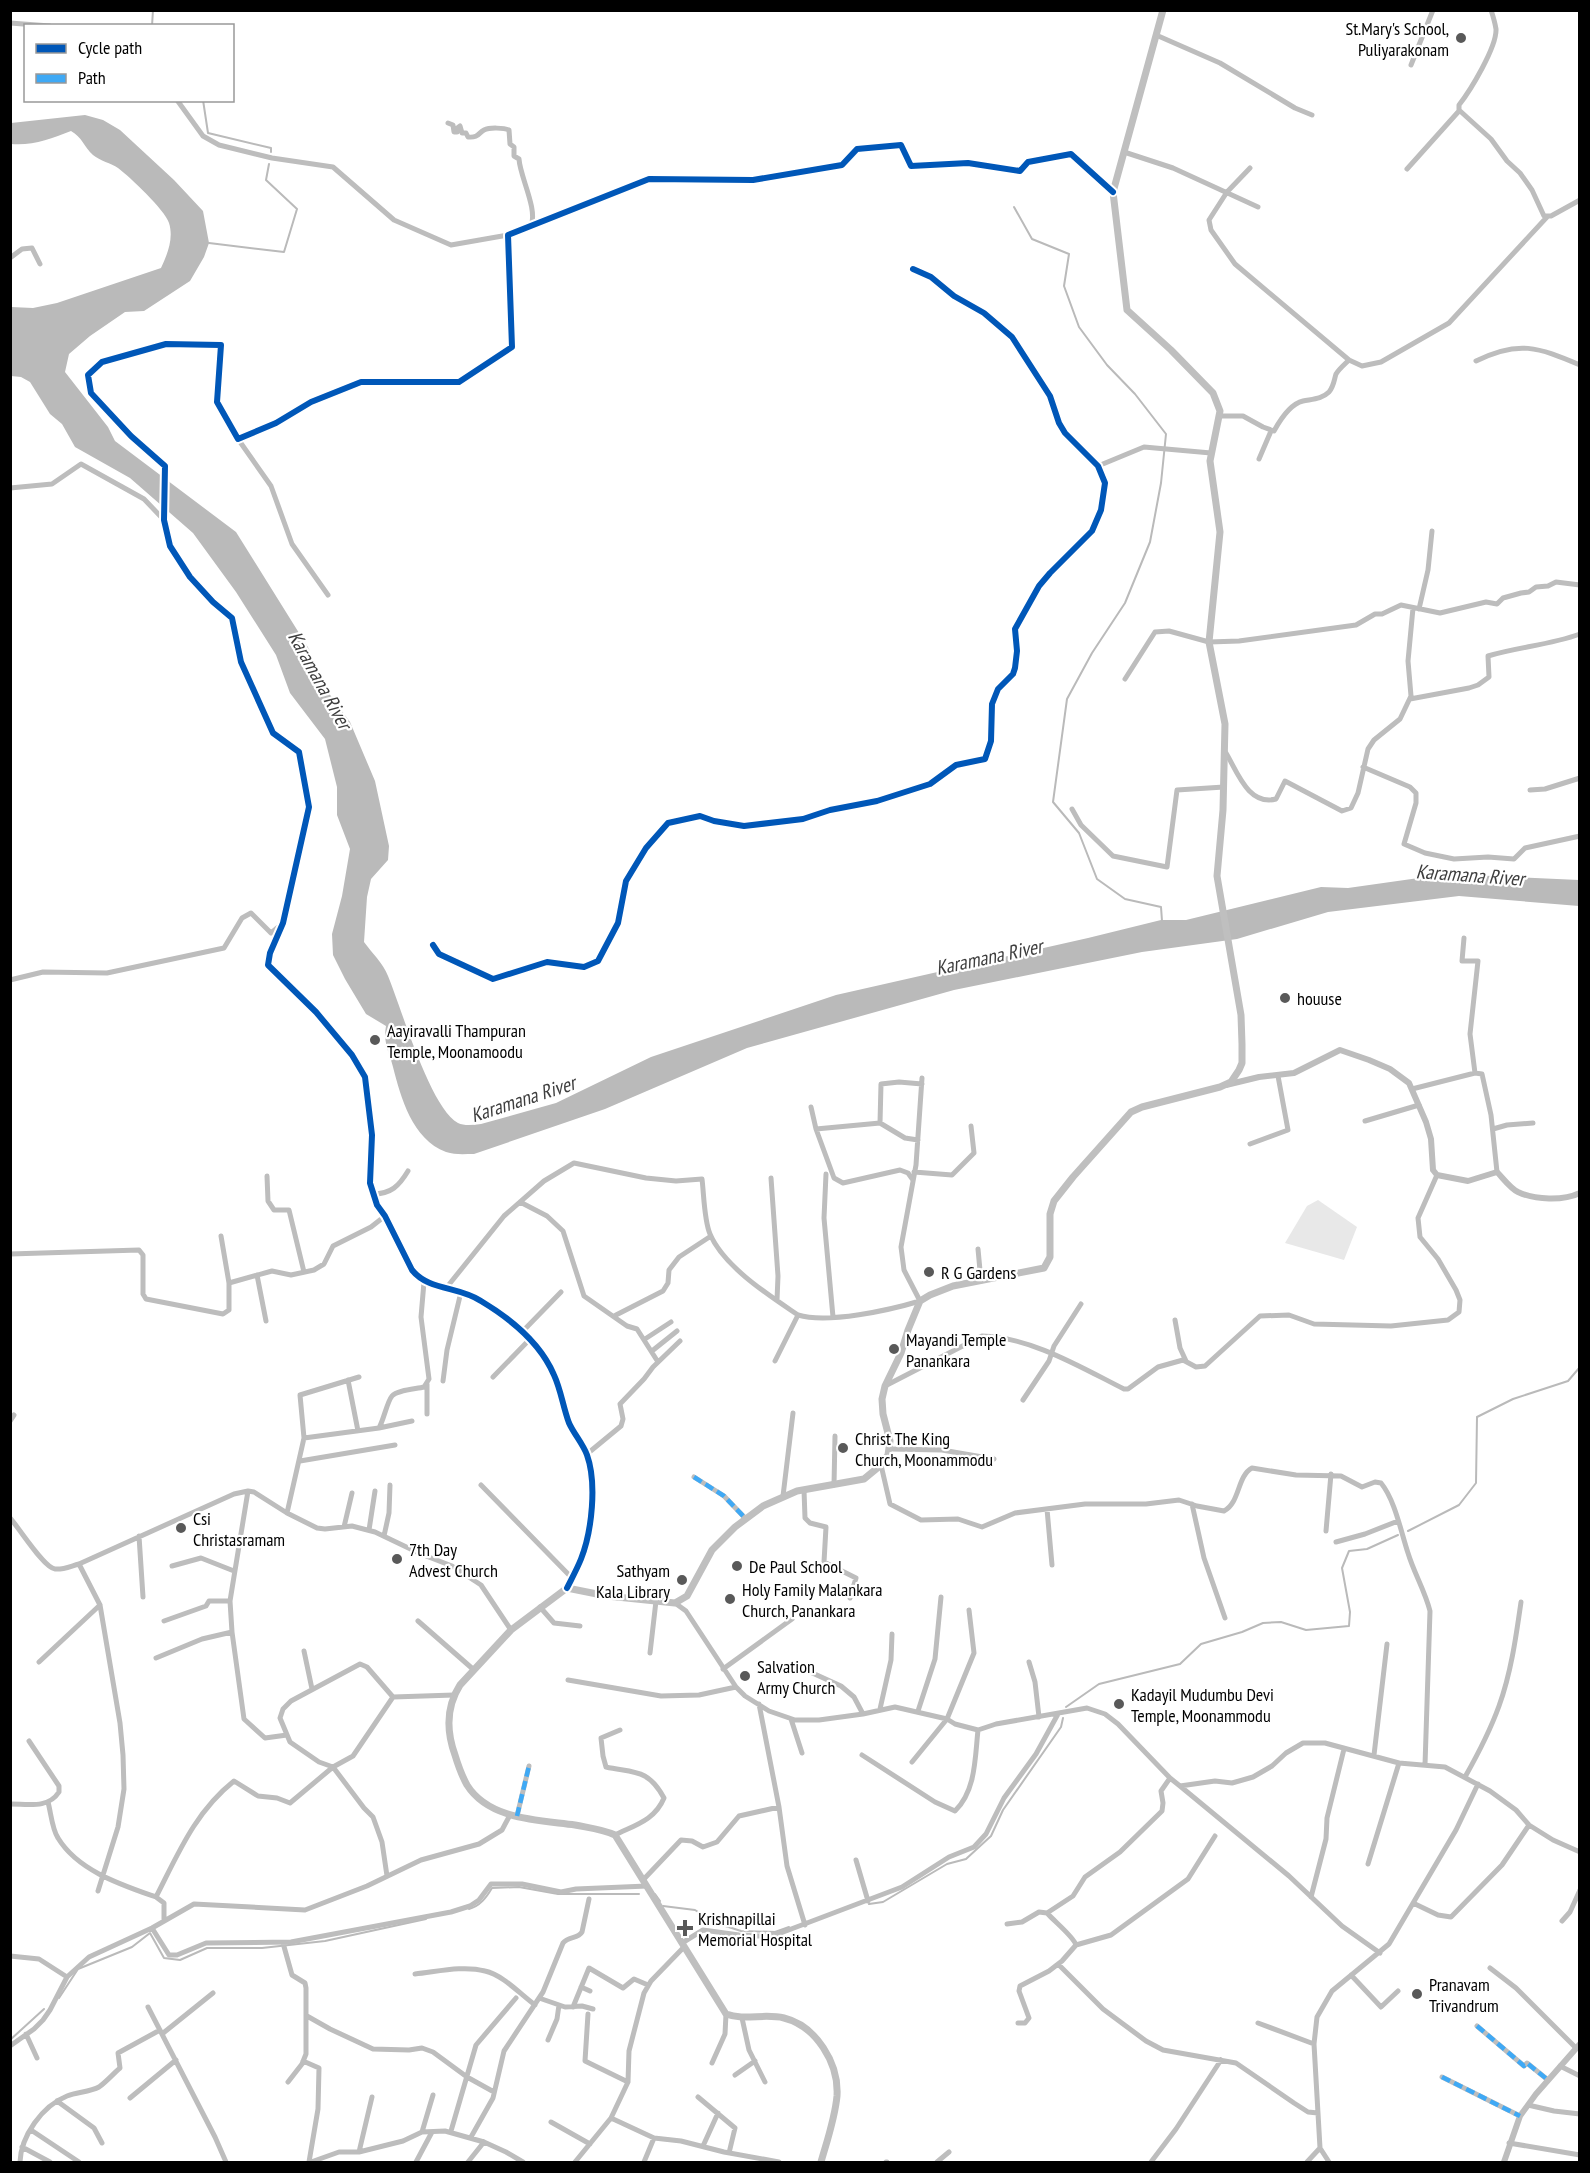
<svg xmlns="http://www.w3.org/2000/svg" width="1590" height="2173" viewBox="0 0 1590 2173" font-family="'PT Sans Narrow',sans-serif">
<rect width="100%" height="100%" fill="#fff"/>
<path fill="#e8e8e8" d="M1318 1200 1357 1227 1344 1260 1285 1243 1307 1206Z"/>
<path fill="#bababa" d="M85 115 103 120 120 130 174 180 203 211 209 243 204 257 190 281 144 311 125 312 90 336 69 354 65 372 108 427 115 441 236 532 309 649 314 673 350 722 375 781 389 846 388 860 371 879 367 897 364 942C372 953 383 963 388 976 401 1007 430 1108 458 1123 464 1126 473 1125 481 1124L556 1103 651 1057 836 995 1088 938 1161 920H1186L1321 887 1348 888 1447 874 1579 880V906L1459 896 1328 912 1237 939 1142 952 954 990 747 1048 605 1109 474 1154C464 1154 455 1155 446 1152 412 1139 401 1098 393 1067 389 1051 383 1043 386 1026L366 1014 345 979 333 955 332 934 342 896 350 849 337 815V787L325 739 290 693 276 655 236 592 193 533 130 478 75 447 62 424 50 414 30 382 21 377 11 376V307L33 308 57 303 161 268C167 255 174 239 169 223 165 210 130 177 118 168 111 163 100 161 93 155 84 147 82 137 71 131 51 139 32 146 11 144V123Z"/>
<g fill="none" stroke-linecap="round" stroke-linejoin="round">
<path stroke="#bababa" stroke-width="2" d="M152 26 153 10
M203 100 208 133 271 148V152
M1014 207 1032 239 1069 254 1064 286 1079 327 1107 365 1135 394 1166 434 1161 483 1150 542 1125 603 1092 653 1067 699 1053 802 1079 833 1097 879 1125 899 1161 907 1162 921
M209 243 284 252 297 209 266 180 269 164
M1408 1531 1459 1505 1476 1483 1477 1417 1513 1399 1568 1381 1580 1367
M1066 1707 1099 1684 1180 1664 1201 1644 1242 1632 1263 1623 1281 1622 1306 1630 1349 1626 1350 1612 1342 1568 1349 1551 1367 1549 1398 1535
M655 1894 660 1901
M869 1904 883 1902 947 1864 966 1859 991 1836 1003 1810 1061 1727 1063 1718
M663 1906 695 1910 716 1923 741 1931 775 1932 789 1927
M469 1909C480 1906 486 1898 492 1888L519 1887 558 1894H639
M59 1998 78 1969 132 1947 150 1933 164 1958 180 1960 207 1948H262L325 1941 426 1919
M10 2040 44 2009"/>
<path stroke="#bdbdbd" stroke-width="5" d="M1491 10C1493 16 1495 23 1496 29 1497 47 1470 91 1459 105V110L1491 139 1507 161 1520 173 1532 190 1544 216H1551L1580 200
M10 23 50 26
M1156 35 1220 63 1295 108 1312 115
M1411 65 1433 10
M177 100 203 136 219 145 272 158 333 167 394 220 451 245 508 235
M448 123 453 125 454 132H457L456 129 460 126 462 133H466L468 137C479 138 478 133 484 130 490 127 504 128 509 130L510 144 514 147V156L519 159C520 177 538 209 531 226
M1124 152 1173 168 1258 207
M1250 168 1227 192 1209 220 1211 230 1235 264 1349 360
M1407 169 1459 111
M10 258 22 249 32 248 40 264
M1476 361C1518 340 1538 347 1580 365
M1220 416H1243L1263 427 1274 431C1280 420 1290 404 1303 401 1313 399 1322 399 1329 392 1334 386 1334 380 1336 374 1339 369 1345 364 1349 360L1362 366 1381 362 1449 323 1547 217
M238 439 271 486 292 544 328 595
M1259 459 1271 431
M1098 466 1144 447 1211 453
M10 488 52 484 81 464 144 499 164 520
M1419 609 1428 570 1432 531
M1125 679 1155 632 1169 631 1209 642 1239 641 1356 625 1375 614H1382L1401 605 1440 613 1486 602 1497 604 1503 598 1521 593 1529 592 1536 587 1548 586 1556 582 1580 585
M1410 699 1469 688 1478 685 1489 677 1488 656C1518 647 1550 645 1580 634
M1226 753C1237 771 1248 806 1276 799L1285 781 1342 811 1351 808 1358 793 1368 749 1374 740 1400 719 1411 696 1408 661 1413 608
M1363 767 1410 787 1416 793V803L1404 844 1425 853 1454 859 1488 857 1514 859 1525 848 1580 836
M1530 790 1545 789 1580 778
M1072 809 1081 825 1113 856 1167 867 1177 790 1224 787
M1464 938 1462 961H1478L1470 1034 1475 1073
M433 945 439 954 493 979 547 962 584 967 598 961 618 923 626 881 646 848 668 823 700 816 714 821 744 826 803 819 830 810 877 801 930 784 956 765 985 759 991 741 992 704 998 689 1013 674 1015 668 1017 651 1015 629 1039 586 1050 573 1092 531 1101 510 1105 483 1098 466 1065 433 1059 423 1050 396 1012 337 984 313 954 296 931 277 913 269
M10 980 43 972 107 973 224 948 242 918 251 913 271 933 282 924
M1412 1089 1475 1073 1482 1074 1491 1115 1497 1172
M811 1107 816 1129 834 1178 843 1183 900 1170 908 1173 913 1180
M1365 1121 1419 1105
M880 1123 881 1084 899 1082 922 1084
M816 1129 880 1123 905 1138 918 1140
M1493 1129 1507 1125 1533 1123
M1250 1144 1288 1130 1278 1076
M914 1172 952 1175 974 1153 971 1126
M826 1174 824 1218 833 1317
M267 1176 268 1201 274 1210H289L304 1272
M771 1178 778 1276 777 1300
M373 1194C391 1194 399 1186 408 1171
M520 1202 547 1216 563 1231 584 1296 627 1326 637 1329 658 1362
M221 1236 229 1283 272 1271 291 1275 314 1270 324 1264 333 1246 371 1227 385 1216
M978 1249 981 1281
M10 1254 139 1250 143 1255V1294L146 1299 223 1314 229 1310V1283
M257 1275 266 1321
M447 1287 504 1216 544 1181 574 1163 646 1178 676 1181 702 1179C704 1195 704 1220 710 1234 724 1267 770 1296 798 1315 828 1324 890 1310 920 1301L904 1270 901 1247 916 1165 922 1078
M616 1315 663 1291 668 1283 669 1270 679 1257 711 1236
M1175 1320 1180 1348 1186 1361
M522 1332 561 1292
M645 1339 671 1322
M652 1351 677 1331
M775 1361 798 1315
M493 1377 530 1339
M348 1380 358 1431
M443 1381 447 1350 461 1292
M885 1386 982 1336C1031 1337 1082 1368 1124 1389H1128L1158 1367 1183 1360 1196 1367 1205 1366 1260 1316 1289 1315 1314 1324 1391 1326 1448 1320 1459 1312 1460 1300 1456 1290 1438 1259 1420 1237 1418 1218 1437 1175
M1023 1400 1049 1361 1054 1346 1081 1304
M427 1414V1384
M10 1421 14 1415
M379 1428 412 1421
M304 1438 379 1428C384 1419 387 1402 392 1396 397 1390 416 1389 424 1387L429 1379 421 1317 424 1282
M890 1449 942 1450 994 1459
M587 1454 621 1426 623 1419 620 1404 644 1379 653 1367 680 1341
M300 1461 395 1445
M881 1465 890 1504 921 1520 958 1519 982 1527 1015 1513 1085 1504H1146L1179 1500 1197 1506 1224 1511C1240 1503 1237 1476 1252 1468L1296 1475 1341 1476 1362 1487 1375 1482 1381 1483C1395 1500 1401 1532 1408 1553 1414 1573 1425 1591 1430 1611L1425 1765
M694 1477 724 1496 746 1519
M481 1485 572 1578
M834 1485 835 1436
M804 1490 805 1518 810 1523 826 1527 824 1562 856 1578 850 1598
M783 1496 793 1413
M1192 1504 1204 1558 1225 1618
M1047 1509 1052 1565
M287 1513 304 1438 300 1395 359 1377
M10 1518C20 1529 44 1568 55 1569 63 1570 71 1566 79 1564L234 1494 248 1491 254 1492 287 1513 317 1528 325 1529 352 1526 375 1532 421 1554 452 1566 481 1585 511 1630
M344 1527 352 1493
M369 1530 375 1491
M1326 1531 1331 1474
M139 1536 143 1597
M384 1536 389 1513 390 1485
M1336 1542 1365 1534 1398 1521
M79 1564 100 1605 120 1723 123 1755 124 1789 118 1827 98 1891
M172 1566 201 1558 234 1571
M567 1588C572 1578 577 1569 581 1559 592 1531 597 1483 587 1455 583 1444 574 1434 569 1423 563 1407 561 1390 554 1375 540 1342 511 1319 481 1301 459 1286 429 1291 412 1270L385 1216 377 1205 370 1183 372 1135 365 1077 352 1055 316 1012 268 965 270 953 283 923 309 807 299 752 273 733 241 662 232 618 213 602 190 577 170 546 164 520 165 466 131 436 91 393 88 375 102 362 166 344 221 345 217 402 238 439 276 423 311 402 361 382H459L512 347 508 235 649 179 753 180 842 165 857 149 901 145 911 166 968 163 1020 171 1028 162 1071 154 1113 192
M675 1603 686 1611 736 1687 745 1696 769 1711 795 1720H819L863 1714 895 1707 947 1719 955 1724 978 1730 996 1724 1087 1708 1105 1714 1118 1724 1170 1778 1180 1786 1215 1781 1232 1783 1253 1777 1272 1766 1286 1753 1303 1743H1325L1399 1763 1445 1767 1490 1791 1516 1810 1529 1825 1553 1840 1580 1852
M540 1607 554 1623 580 1626
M164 1621 206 1606 209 1601H230
M418 1621 474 1670
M232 1632 244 1719 265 1738 287 1735
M304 1651 312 1689
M650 1653 656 1601
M156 1658 202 1639 232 1632 230 1601 248 1491
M39 1662 100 1605
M1029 1662 1035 1682 1039 1717
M723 1669 792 1619
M808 1671 841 1686 854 1697 863 1714
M568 1680 661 1696 699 1695 736 1687
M759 1704 779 1807 787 1866 805 1925
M880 1709 891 1660 892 1634
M918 1711 935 1659 941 1597
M791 1719 802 1753
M862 1755 935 1802 955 1811C976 1791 975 1757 978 1730
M1374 1755 1387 1644
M912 1762 947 1719 974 1653 969 1610
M1465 1777C1478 1754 1490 1731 1499 1706 1511 1673 1516 1637 1521 1602
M1180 1786 1289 1876 1342 1926 1380 1953
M48 1802C51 1813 52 1829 58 1838 78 1871 122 1885 156 1897L164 1903V1921
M10 1804C28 1804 48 1809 59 1792V1786L29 1741
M517 1816 529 1766
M615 1835C635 1825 655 1820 664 1798 648 1768 633 1773 606 1767L603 1756 601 1738 620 1730
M856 1860 868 1901
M1368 1864 1399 1763
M387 1876 382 1842 373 1817 364 1808 333 1767 319 1762 290 1742 280 1718 283 1709 291 1701 360 1664 367 1667 393 1697 454 1695
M643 1880 681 1840 692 1841 703 1847 717 1842 739 1816 779 1807
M156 1897C178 1854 195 1812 234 1781L258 1796 277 1798 290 1803 333 1767 353 1756 393 1697
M1311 1897 1326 1839 1327 1818 1344 1749
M1413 1903 1438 1915 1451 1917 1502 1865 1529 1825
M1562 1921 1570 1912 1580 1890
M1007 1924 1022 1922 1039 1912 1047 1913 1073 1896 1085 1877 1120 1852 1162 1811 1163 1803 1161 1791 1170 1778
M152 1928 169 1955H177L206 1943 291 1942 451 1912 470 1906 479 1900 491 1884H522L561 1892 576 1889 647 1886
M283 1943 292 1975 305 1983 306 1988V2054L302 2064 288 2082
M682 1943 703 1930 739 1935 758 1936 778 1934 902 1887 949 1857 974 1847 986 1834 1004 1798 1036 1754 1058 1714
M1076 1945 1111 1935 1188 1879 1215 1836
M10 1956 39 1959 67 1977
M1058 1964 1103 2009 1146 2041 1163 2050 1236 2063 1294 2103 1308 2112 1318 2113
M1490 1968 1516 1988 1576 2048
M415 1974C436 1972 463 1965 485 1971 503 1975 520 1994 535 2005
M1351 1975 1381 2007 1398 1991
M581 1987 590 1991
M539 1998 565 2007 582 2006 593 2009
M148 2007 215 2137 226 2162
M573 2007 589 1968 623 1988 634 1979 648 1985
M588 2014 585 2061 628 2082
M307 2016 330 2029 373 2049 409 2050 422 2048 433 2052 467 2077 494 2092
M742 2018 749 2050 765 2082
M1018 2023H1025L1029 2018 1019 1991 1020 1986 1049 1971 1062 1961 1076 1945C1074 1937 1054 1921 1047 1913
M1258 2023 1314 2044
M1477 2026 1524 2066 1527 2063 1548 2080
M26 2034 37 2058
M162 2034 213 1993
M548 2040 557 2019 559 2005
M10 2046 34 2029 43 2020 50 2010 67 1977 89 1957 152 1928 194 1904 305 1910 367 1886 421 1860 479 1844 502 1830 510 1815
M303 2061 319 2068 318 2109 309 2162
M712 2063 725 2034 726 2014
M1560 2066 1580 2076
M735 2075 755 2061
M1442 2077 1520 2116
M698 2097 735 2128 729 2153
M130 2098 176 2060
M57 2101 94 2128 102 2143
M1528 2105 1554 2111 1580 2114
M611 2118 628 2082 629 2051 644 1993 651 1981 684 1947
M551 2122 590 2144
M31 2130 79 2162
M451 2131 476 2045 516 1998
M422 2132 433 2095
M471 2137 493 2098 504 2051 543 1992 563 1943C568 1936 578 1939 582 1932L589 1899
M1509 2143 1580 2155
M703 2146 718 2113
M22 2147 50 2162
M1320 2148 1314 2044 1317 2017 1332 1991 1389 1944 1456 1830 1478 1784
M359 2152 372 2097
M20 2162C21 2136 42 2106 67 2096 77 2092 90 2092 99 2087 106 2082 113 2074 120 2068L118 2053 160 2030
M311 2162 339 2152H359L403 2141 422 2132 445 2131 484 2142 506 2152 523 2162
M416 2162 432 2132
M468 2162 484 2142
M575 2162 611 2118 654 2138 681 2141 724 2152 779 2162
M644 2162 654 2138
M886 2162H887
M937 2162 949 2152
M1151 2162 1176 2129 1221 2060
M1307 2162 1320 2148 1329 2162"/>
<path stroke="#bdbdbd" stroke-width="6" d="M1226 1085 1259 1077 1294 1073 1340 1050 1369 1060 1390 1069 1409 1083 1426 1122 1431 1139 1433 1170 1437 1175 1468 1181 1497 1172C1503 1178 1510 1188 1518 1192 1535 1200 1563 1201 1580 1193
M1504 2162 1520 2116 1536 2094 1580 2044"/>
<path stroke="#bfbfbf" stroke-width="7" d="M821 2162C827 2141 835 2118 837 2096 839 2063 816 2026 784 2018 764 2013 745 2021 726 2014L615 1835C602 1829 590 1828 575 1825 539 1820 489 1820 467 1785 462 1776 458 1765 455 1755 446 1730 446 1707 460 1685L511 1630 567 1588 607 1596 675 1603 687 1596 712 1550 735 1527 763 1506 797 1491 864 1479 881 1465 888 1455 890 1441 883 1414 882 1399 885 1386 901 1353 908 1330 920 1301 930 1295 953 1286 1044 1268 1050 1257V1214L1054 1201 1073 1177 1131 1112 1142 1107 1220 1087 1231 1082 1239 1070 1242 1063V1044L1241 1015 1217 876 1223 810 1225 724 1209 642 1220 532 1210 461 1220 411 1213 393 1171 350 1127 310 1113 192 1163 10"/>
<path stroke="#3fa9f5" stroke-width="4.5" stroke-dasharray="9 4.5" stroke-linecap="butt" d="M694 1477 724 1496 746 1519
M517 1816 529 1766
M1477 2026 1524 2066 1527 2063 1548 2080
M1442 2077 1520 2116"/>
<defs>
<path id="cycleway" d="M433 945 439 954 493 979 547 962 584 967 598 961 618 923 626 881 646 848 668 823 700 816 714 821 744 826 803 819 830 810 877 801 930 784 956 765 985 759 991 741 992 704 998 689 1013 674 1015 668 1017 651 1015 629 1039 586 1050 573 1092 531 1101 510 1105 483 1098 466 1065 433 1059 423 1050 396 1012 337 984 313 954 296 931 277 913 269
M567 1588C572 1578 577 1569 581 1559 592 1531 597 1483 587 1455 583 1444 574 1434 569 1423 563 1407 561 1390 554 1375 540 1342 511 1319 481 1301 459 1286 429 1291 412 1270L385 1216 377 1205 370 1183 372 1135 365 1077 352 1055 316 1012 268 965 270 953 283 923 309 807 299 752 273 733 241 662 232 618 213 602 190 577 170 546 164 520 165 466 131 436 91 393 88 375 102 362 166 344 221 345 217 402 238 439 276 423 311 402 361 382H459L512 347 508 235 649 179 753 180 842 165 857 149 901 145 911 166 968 163 1020 171 1028 162 1071 154 1113 192"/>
</defs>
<use href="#cycleway" stroke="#fff" stroke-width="10"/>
<use href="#cycleway" stroke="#0057b8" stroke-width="6"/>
</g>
<g fill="#595959" stroke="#fff" stroke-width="2">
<circle cx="1461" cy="38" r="6"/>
<circle cx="1285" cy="998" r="6"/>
<circle cx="375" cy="1040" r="6"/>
<circle cx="929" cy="1272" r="6"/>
<circle cx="894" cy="1349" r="6"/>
<circle cx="843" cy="1448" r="6"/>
<circle cx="181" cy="1528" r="6"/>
<circle cx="397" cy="1559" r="6"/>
<circle cx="737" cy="1566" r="6"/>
<circle cx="682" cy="1580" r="6"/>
<circle cx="730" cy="1599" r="6"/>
<circle cx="745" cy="1676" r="6"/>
<circle cx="1119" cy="1704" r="6"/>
<path d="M682 1919h6v6h6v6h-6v6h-6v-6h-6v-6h6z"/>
<circle cx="1417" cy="1994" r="6"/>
</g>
<g text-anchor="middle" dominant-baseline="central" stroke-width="4.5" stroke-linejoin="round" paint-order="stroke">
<g font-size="18" fill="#000" stroke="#fff" text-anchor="start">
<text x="1449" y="28" text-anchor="end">St.Mary's School,<tspan x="1449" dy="21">Puliyarakonam</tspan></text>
<text x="1297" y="998">houuse</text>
<text x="387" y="1030">Aayiravalli Thampuran<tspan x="387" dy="21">Temple, Moonamoodu</tspan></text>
<text x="941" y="1272">R G Gardens</text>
<text x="906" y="1339">Mayandi Temple<tspan x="906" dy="21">Panankara</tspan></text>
<text x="855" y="1438">Christ The King<tspan x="855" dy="21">Church, Moonammodu</tspan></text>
<text x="193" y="1518">Csi<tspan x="193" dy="21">Christasramam</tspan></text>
<text x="409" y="1549">7th Day<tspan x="409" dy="21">Advest Church</tspan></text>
<text x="749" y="1566">De Paul School</text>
<text x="670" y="1570" text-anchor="end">Sathyam<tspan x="670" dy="21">Kala Library</tspan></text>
<text x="742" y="1589">Holy Family Malankara<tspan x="742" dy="21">Church, Panankara</tspan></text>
<text x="757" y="1666">Salvation<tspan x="757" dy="21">Army Church</tspan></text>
<text x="1131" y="1694">Kadayil Mudumbu Devi<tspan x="1131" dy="21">Temple, Moonammodu</tspan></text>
<text x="698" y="1918">Krishnapillai<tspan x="698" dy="21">Memorial Hospital</tspan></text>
<text x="1429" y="1984">Pranavam<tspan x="1429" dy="21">Trivandrum</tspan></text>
</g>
<g font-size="20" font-style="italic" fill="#3e3e3e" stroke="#fff">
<text transform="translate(320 680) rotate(61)">Karamana River</text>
<text transform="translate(1470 875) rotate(4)">Karamana River</text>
<text transform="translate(989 957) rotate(-12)">Karamana River</text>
<text transform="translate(523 1099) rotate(-18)">Karamana River</text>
</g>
</g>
<rect width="1590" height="2173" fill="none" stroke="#000000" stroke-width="24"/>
<rect x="24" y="24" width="210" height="78" fill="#ffffff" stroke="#999999" stroke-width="1.5"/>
<rect x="36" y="44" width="30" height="9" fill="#0057b8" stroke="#999999" stroke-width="1.5"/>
<text x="78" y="54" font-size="18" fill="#000000">Cycle path</text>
<rect x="36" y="74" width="30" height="9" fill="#3fa9f5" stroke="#999999" stroke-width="1.5"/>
<text x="78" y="84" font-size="18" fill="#000000">Path</text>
</svg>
